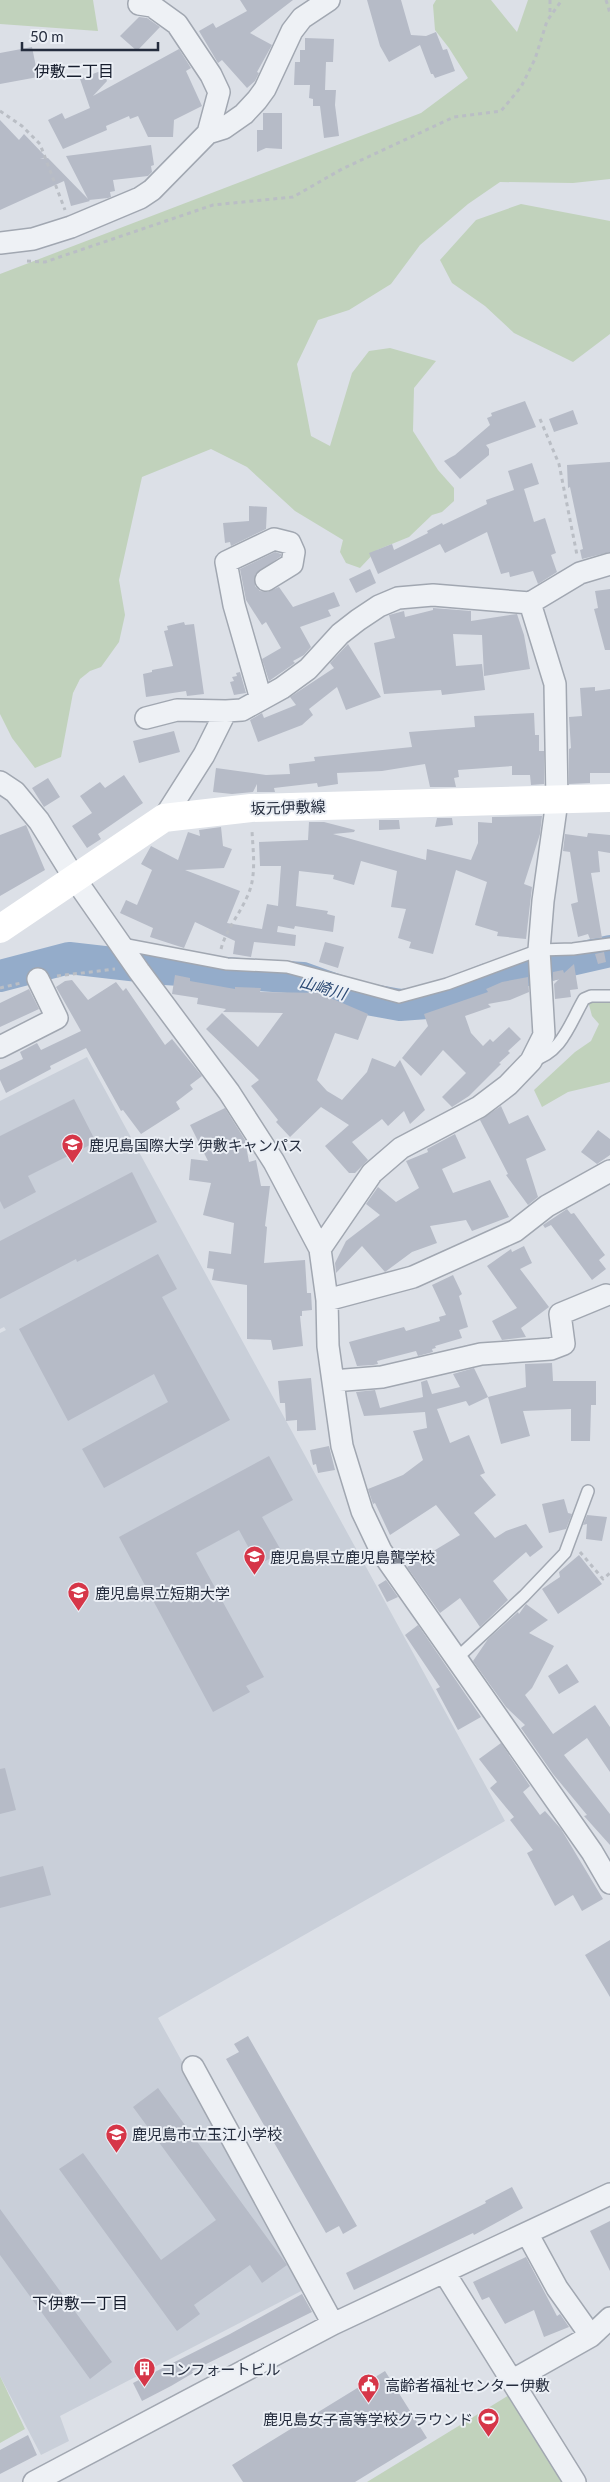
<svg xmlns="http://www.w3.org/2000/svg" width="610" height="2482" viewBox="0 0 610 2482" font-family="Lato,'Noto Sans JP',sans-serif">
<rect width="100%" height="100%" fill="#dce0e7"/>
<path fill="#c9cfd9" d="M87 1057 505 1821 158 2018 307 2288 60 2416 69 2441 41 2455 0 2376V1333L6 1330 4 1327 0 1329V1101Z"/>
<path fill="#c1d2bc" d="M0 0H93L98 31 0 24Z
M436 0H491L517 32 528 0H610V179L573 183 500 182 468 204 420 245 391 284 349 310 318 320 297 364 311 436 330 446 352 373 369 351 390 348 436 361 414 388 413 431 438 470 454 488V501L442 512 432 515 409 537 377 550 360 568 346 563 340 552 343 540 295 511 247 467 211 449 142 477 119 580 125 615 119 642 101 667 90 671 80 679 73 693 61 757 35 768 12 738 0 714V274L421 113 468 78 449 48 435 30 433 5Z
M521 204 610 221V334L573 362 514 333 485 306 452 283 440 260 476 220Z
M610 999V1082L568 1092 542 1107 534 1090 575 1052 591 1041 599 1024 592 1016 588 1001Z
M0 2376 25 2429 0 2443Z
M511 2394 565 2482H367Z"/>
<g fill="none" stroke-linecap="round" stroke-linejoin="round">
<path stroke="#94acca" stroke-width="32" d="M0 976 69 958 165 969 303 978 356 997 400 1005 427 1003 487 979 610 951"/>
</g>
<path fill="#b6bbc7" d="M240 0H293L250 33 272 45 257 72 259 73 255 81 247 88 222 60 218 63 199 31 213 23 216 28 247 11Z
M367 0H401L411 35 426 36 436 32 443 50 447 49 455 71 435 78 433 74H431L420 45 389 62 380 46Z
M139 17 147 18 160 27 137 51 120 36Z
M305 38 334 39 333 62H326L325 90H336L335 105 339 136 324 138 320 106H313V99L309 98 310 85H294L295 62H300V50H305Z
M32 47 38 77 0 84V53Z
M179 49 191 68 186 71 202 106 174 120 173 137H148L138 116 130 119 129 116 106 126 107 130 63 149 48 120 62 113 65 119 90 108 80 79 103 70 107 81 93 96Z
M263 113H282V149L266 148 257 152V130H263Z
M0 120 19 140 24 134 46 157 40 159 48 158 88 199 66 156 151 145 154 165 151 166 152 172 148 176 113 180 115 191 110 192 111 197 108 198 89 200 90 201 71 206 64 181 0 210Z
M525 401 536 427 486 445 489 449V455L460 479 444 461 455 455 490 425 487 418 492 416 491 413Z
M573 410 578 424 554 432 549 419Z
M610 462V552L582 559 580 550 583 549 570 487 568 488 567 465Z
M532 463 539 484 524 489 534 522 545 518 556 553 551 555 557 572 538 584 533 571 510 577 509 572 501 574 487 532 445 553 440 544 378 574 369 553 392 544 394 550 428 533 427 531 442 523 443 525 487 504 486 500 514 490 508 471Z
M249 506 267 507 266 529 231 546 230 542 225 543 223 523 249 521Z
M275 552 281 554V556L255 575V586L260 591 267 592 279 587 293 607 334 592 340 606 328 610 331 616 300 627 311 647 304 655 293 661 295 663 269 681 262 659 281 648 266 622 262 625 246 600 240 569Z
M370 569 376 583 356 593 349 579Z
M610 589V650H605L594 609 598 608 595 591Z
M433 608 471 611V621L517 614 524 635 530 669 484 676 482 635 453 634 456 666 482 664 485 690 442 695 441 690 384 694 374 643 395 638 389 615 404 611 405 617 433 610Z
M184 622 185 625 194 624 204 694 187 696 186 691 146 697 143 674 152 672V670L173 666 164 631 168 630 167 626Z
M348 644 381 697 346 710 337 687 309 709 313 715 302 725 258 742 250 720 262 713 264 718 296 705 290 697 334 668 330 663Z
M240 672 246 693 234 695 230 682 234 681 232 677 237 676 236 673Z
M595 687V691L610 689V773H590V783L569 784V749L571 748 569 717 582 716 580 688Z
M534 713 535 735H539V751H544V784L531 785 530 775H512V766L458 770 459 777 454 778 456 787H430L425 764 382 771 337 773 338 784 318 787 317 783 274 788 275 792H257V784L253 792 232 794 213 792 216 768 266 775 290 774 289 764 315 761 314 757 412 747 409 732 475 727 474 716Z
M174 731 180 752 139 763 133 741Z
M124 775 143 803 98 834 101 839 87 848 72 826 92 813 80 796 100 782 105 788Z
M48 778 60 797 44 807 32 788Z
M542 816 540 834 524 884 532 887 526 939 497 936 498 932 475 925 487 882 456 870 433 954 409 948 411 942 398 938 406 909 391 907 397 871 361 861 354 885 333 879 334 875 299 871 296 906 328 911 327 914 335 916 333 932 295 926 294 929 278 926 277 932 296 935 295 946 254 942 251 957 233 954 235 941 195 922 184 948 150 937 153 928 120 913 126 900 137 905 152 870 141 864 151 846 178 860 188 832 200 836 199 830 221 827 223 846 232 849 224 868 185 870 240 891 227 923 262 929 267 904 278 906 281 866H260L259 842 308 840 309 822H324L355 830 354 832 333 834 426 860 427 849 471 860 478 843V822L492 823V817Z
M437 818H452L453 825 435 827Z
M379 820H399L400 829 379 830Z
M26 825 45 870 0 896V835Z
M588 833 610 835V853L598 851 600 872 591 873 602 938 590 939 588 934 578 937 571 904 578 902 570 852 563 851 565 834 587 837Z
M325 942 344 947 338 968 319 962Z
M604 952 606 962 598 964 595 954Z
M574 964 578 989 570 990 571 997 555 999 554 984 559 979 553 981V972L563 970 564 973Z
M175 975 190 978V981L235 989V987L261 988 260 992 327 993 326 996 368 1014 358 1040 335 1033 317 1080 327 1091 342 1100 367 1072 372 1058 395 1067 400 1060 425 1110 410 1124 404 1111 388 1126 382 1119 352 1142 368 1160 355 1173H349L325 1146 349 1125 321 1107 290 1137 276 1122 278 1120 251 1086 259 1080 206 1029 222 1013 258 1047 283 1013 223 1012 226 1009 197 1004 198 998 172 994Z
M528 977 529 992 510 1000 488 1004 491 1007 465 1016 471 1033 483 1046 490 1039 493 1042 509 1027 521 1039 508 1051 510 1053 499 1063 501 1064 469 1096 452 1107 442 1097 466 1073 443 1050 421 1076 402 1058 428 1026 424 1014 488 992 486 989 502 982Z
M72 980 88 1000 116 982 123 991 126 988 165 1045 172 1039 202 1076 190 1085 193 1089 176 1102 180 1109 141 1134 123 1110 121 1111 86 1048 50 1066 51 1069 6 1093 0 1080V1070L23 1059 20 1052 37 1043 41 1050 81 1031 56 987 65 981Z
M29 989 39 1009 0 1027V1003Z
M74 1099 96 1142 28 1176 36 1192 4 1209 0 1201V1136Z
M501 1106 509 1124 528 1115 546 1150 526 1159 538 1197 528 1205 506 1175 508 1174 480 1120Z
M225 1108 245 1140 249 1162 256 1160 261 1186H270L265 1226 267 1227 264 1263 305 1260 307 1293H311L312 1310 302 1311V1316H300L303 1346 273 1350 271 1340 247 1339V1285L212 1280 214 1269 207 1268 209 1251 231 1254 234 1223 203 1215 211 1183 189 1180 191 1159 208 1161 190 1125Z
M598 1130 610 1139V1155L597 1164 581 1152Z
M455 1134 466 1158 442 1169 453 1193 490 1180 509 1217 472 1231 466 1220 430 1226 437 1243 412 1252 385 1272 362 1246 336 1273 335 1263 346 1241 380 1215 366 1204 378 1187 396 1202 419 1188 406 1161 428 1152 427 1149Z
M132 1172 157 1222 77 1262 76 1259 0 1299V1241Z
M567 1209 571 1214 574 1213 605 1255 599 1260 606 1269 592 1280 551 1225 545 1228 543 1225Z
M524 1246 532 1263 520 1269 549 1307 521 1328 526 1337 502 1340 492 1321 517 1308 487 1266 511 1249 512 1252Z
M158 1254 177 1289 162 1297 230 1420 104 1488 82 1449 168 1402 154 1374 68 1421 19 1329Z
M453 1275 462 1294 459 1296 468 1327 459 1330 462 1338 435 1346 436 1348 432 1349 433 1352 418 1356 416 1351 377 1361 378 1364 373 1365 357 1366 349 1342 404 1327 406 1331 440 1321 439 1317 446 1315 432 1285Z
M552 1363 553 1381H596V1405H591L590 1441H571V1409L523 1411 530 1436 501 1444 488 1397 526 1387 525 1364Z
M474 1368 488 1397 469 1406 466 1401 437 1409 450 1443 469 1435 485 1473 480 1475 496 1495 474 1513 495 1538 506 1531 526 1524 543 1547 530 1557 526 1552 493 1581 508 1600 480 1627 460 1598 440 1613 407 1567 460 1535 436 1505 390 1535 375 1503 373 1504 368 1489 403 1475 423 1460 413 1431 427 1428 425 1412 364 1416 356 1392 375 1390 380 1408 423 1397 421 1382 427 1380 432 1394 460 1387 453 1374Z
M311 1378 316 1430 297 1431V1420L286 1421 285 1403H280L278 1381Z
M329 1446 335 1470 318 1473 316 1464 313 1465 310 1450Z
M269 1456 293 1500 262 1517 282 1552 258 1565 239 1530 196 1553 264 1677 246 1686 250 1692 213 1712 119 1537Z
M564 1499 568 1513 572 1514 566 1529 549 1533 542 1504Z
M587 1515 607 1517 602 1541 586 1539 587 1524 583 1525Z
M579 1555 602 1584 558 1614 542 1589 560 1577 559 1572Z
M386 1580 398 1597 387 1602 378 1585Z
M526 1604 548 1620 529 1633 554 1646 532 1688 525 1695 553 1734 595 1705 610 1727V1772L587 1738 564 1755 610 1814V1845L584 1816 587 1815 553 1774 521 1728 525 1725 506 1707 473 1661 488 1639 518 1612 519 1614Z
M418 1625 481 1717 458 1730 436 1689 440 1687 405 1635Z
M567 1664 579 1682 559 1694 548 1676Z
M501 1743 530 1786 523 1792 540 1815 545 1811 561 1829 603 1899 582 1911 573 1895 555 1906 527 1853 533 1850 510 1820 514 1817 490 1788 497 1782 479 1759Z
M5 1768 16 1810 0 1814V1769Z
M43 1866 51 1895 0 1908V1877Z
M610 1940V1997L585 1955Z
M248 2036 357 2226 343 2234 339 2226 326 2233 226 2059 239 2052 234 2044Z
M158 2088 287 2265 262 2283 250 2265 194 2305 200 2314 177 2331 59 2169 83 2153 161 2260 216 2220 133 2107Z
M512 2187 523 2208 474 2235 473 2233 354 2290 346 2273 486 2203 485 2201Z
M0 2209 112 2362 90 2379 0 2255Z
M610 2221V2271L590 2231Z
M526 2257 557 2316 560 2314 569 2327 544 2337 534 2310 505 2324 489 2297 482 2300 473 2282Z
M302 2294 312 2312 192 2371 193 2373 171 2386 142 2401 133 2383 230 2334Z
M385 2371 427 2438 355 2482H243L232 2465Z
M28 2435 37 2455 0 2474V2450Z"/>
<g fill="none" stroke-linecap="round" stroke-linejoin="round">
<defs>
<path id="lane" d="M122 944 227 964 287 967 399 997 447 984 539 950 573 949 610 944
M531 1061C562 1053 569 1025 584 999L591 996H610
M457 1658 524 1596 565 1553 588 1491"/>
<path id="street" d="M139 4 152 6 177 24 211 75 219 92 208 133
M0 243 33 239 71 227 140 198 152 190 208 133 224 128 244 114 257 100 265 89 292 31 302 18 329 0
M261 699 234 605 226 562 274 539 290 543 294 552 292 564 266 580
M146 718 177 710 226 711
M0 782 15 792 39 821 75 879 139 971 229 1092 274 1162 320 1249 327 1300 328 1346 342 1446 362 1511 381 1551 592 1852 610 1883
M164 818 204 755 226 711 242 710 282 688 308 669 340 634 358 620 379 606 398 598 433 595 530 603 580 573 610 564
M0 1047 57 1018 38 979
M320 1249 372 1173 401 1148 479 1107 508 1085 531 1061 544 1035 539 950 543 901 557 801 555 684 530 603
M327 1300 413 1277 515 1231 547 1206 610 1171
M333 1381 382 1377 481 1354 551 1349 564 1344 560 1314 606 1295
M193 2067 333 2324
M527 2233 557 2288 591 2336
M444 2272 575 2482
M513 2380 591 2336 610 2318
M34 2482 333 2324 610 2194"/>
</defs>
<use href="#lane" stroke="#a1a7b1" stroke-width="14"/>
<use href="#street" stroke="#a1a7b1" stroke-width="24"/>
<path stroke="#babec5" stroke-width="3" stroke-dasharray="4 4" stroke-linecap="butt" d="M550 0V17
M606 0 610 13
M0 111 22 126 40 144 65 210
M27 261 45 262 213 205 293 197 342 169 454 117 501 111 521 87 535 59 547 21 562 0
M540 419 559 464 577 555
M221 949C226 930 239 915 247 897 257 877 253 852 252 831
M57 976 115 969
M0 988 21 983
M580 1552 603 1579 610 1573"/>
<use href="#lane" stroke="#eef1f5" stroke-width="11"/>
<use href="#street" stroke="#eef1f5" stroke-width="21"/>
<path stroke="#fff" stroke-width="28" d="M0 929 164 818 172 817 251 808 610 798"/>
</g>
<defs>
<symbol id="university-pin" viewBox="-11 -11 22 30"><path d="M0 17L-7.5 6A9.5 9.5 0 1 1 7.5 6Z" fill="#d63648" stroke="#ebeff5"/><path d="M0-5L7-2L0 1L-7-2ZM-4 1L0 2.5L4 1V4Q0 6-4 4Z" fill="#fff"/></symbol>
<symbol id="school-pin" viewBox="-11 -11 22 30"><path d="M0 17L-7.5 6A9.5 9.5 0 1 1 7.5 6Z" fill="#d63648" stroke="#ebeff5"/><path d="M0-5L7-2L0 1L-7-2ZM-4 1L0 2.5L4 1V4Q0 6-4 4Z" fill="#fff"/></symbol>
<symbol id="building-pin" viewBox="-11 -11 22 30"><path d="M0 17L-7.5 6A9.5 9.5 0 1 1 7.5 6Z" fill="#d63648" stroke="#ebeff5"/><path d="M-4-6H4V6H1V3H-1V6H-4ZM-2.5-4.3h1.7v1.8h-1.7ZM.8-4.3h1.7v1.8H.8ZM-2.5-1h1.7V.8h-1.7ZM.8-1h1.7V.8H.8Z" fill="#fff"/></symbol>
<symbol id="civic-pin" viewBox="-11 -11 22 30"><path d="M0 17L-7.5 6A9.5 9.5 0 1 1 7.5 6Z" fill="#d63648" stroke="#ebeff5"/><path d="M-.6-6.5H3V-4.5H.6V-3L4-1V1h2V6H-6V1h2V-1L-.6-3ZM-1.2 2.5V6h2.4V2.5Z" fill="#fff"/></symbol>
<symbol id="stadium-pin" viewBox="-11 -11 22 30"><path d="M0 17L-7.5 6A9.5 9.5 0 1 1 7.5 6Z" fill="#d63648" stroke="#ebeff5"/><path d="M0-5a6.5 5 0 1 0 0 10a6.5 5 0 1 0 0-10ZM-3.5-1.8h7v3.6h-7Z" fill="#fff"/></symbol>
</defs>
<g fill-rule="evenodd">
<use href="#university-pin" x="60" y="1132" width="25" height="34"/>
<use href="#school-pin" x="242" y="1544" width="25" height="34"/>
<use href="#university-pin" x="66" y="1580" width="25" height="34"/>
<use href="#school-pin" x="104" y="2122" width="25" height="34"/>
<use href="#building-pin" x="132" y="2356" width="25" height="34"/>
<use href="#civic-pin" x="356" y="2372" width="25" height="34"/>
<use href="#stadium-pin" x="476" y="2406" width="25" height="34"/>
</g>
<g text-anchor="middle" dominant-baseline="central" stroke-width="4" stroke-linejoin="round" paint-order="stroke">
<g font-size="15" fill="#252d3e" stroke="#ebeff5">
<text transform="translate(288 807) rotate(-2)">坂元伊敷線</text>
</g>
<g font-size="15" fill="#252d3e" stroke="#ebeff5" text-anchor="start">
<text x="89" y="1145">鹿児島国際大学 伊敷キャンパス</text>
<text x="270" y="1557">鹿児島県立鹿児島聾学校</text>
<text x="95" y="1593">鹿児島県立短期大学</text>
<text x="132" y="2134">鹿児島市立玉江小学校</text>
<text x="161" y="2369">コンフォートビル</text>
<text x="385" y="2385">高齢者福祉センター伊敷</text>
<text x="473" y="2419" text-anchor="end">鹿児島女子高等学校グラウンド</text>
</g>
<g font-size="16" fill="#171e2e" stroke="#ebeff5">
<text x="74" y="70">伊敷二丁目</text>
<text x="80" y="2302">下伊敷一丁目</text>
</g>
<g font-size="16" font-style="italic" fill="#2c4a74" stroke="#ebeff5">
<text transform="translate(323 987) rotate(16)">山崎川</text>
</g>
</g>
<path d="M22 42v8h136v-8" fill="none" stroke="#252d3e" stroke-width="2.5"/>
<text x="30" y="42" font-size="15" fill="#252d3e" stroke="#ebeff5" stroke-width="4" paint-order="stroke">50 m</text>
</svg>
